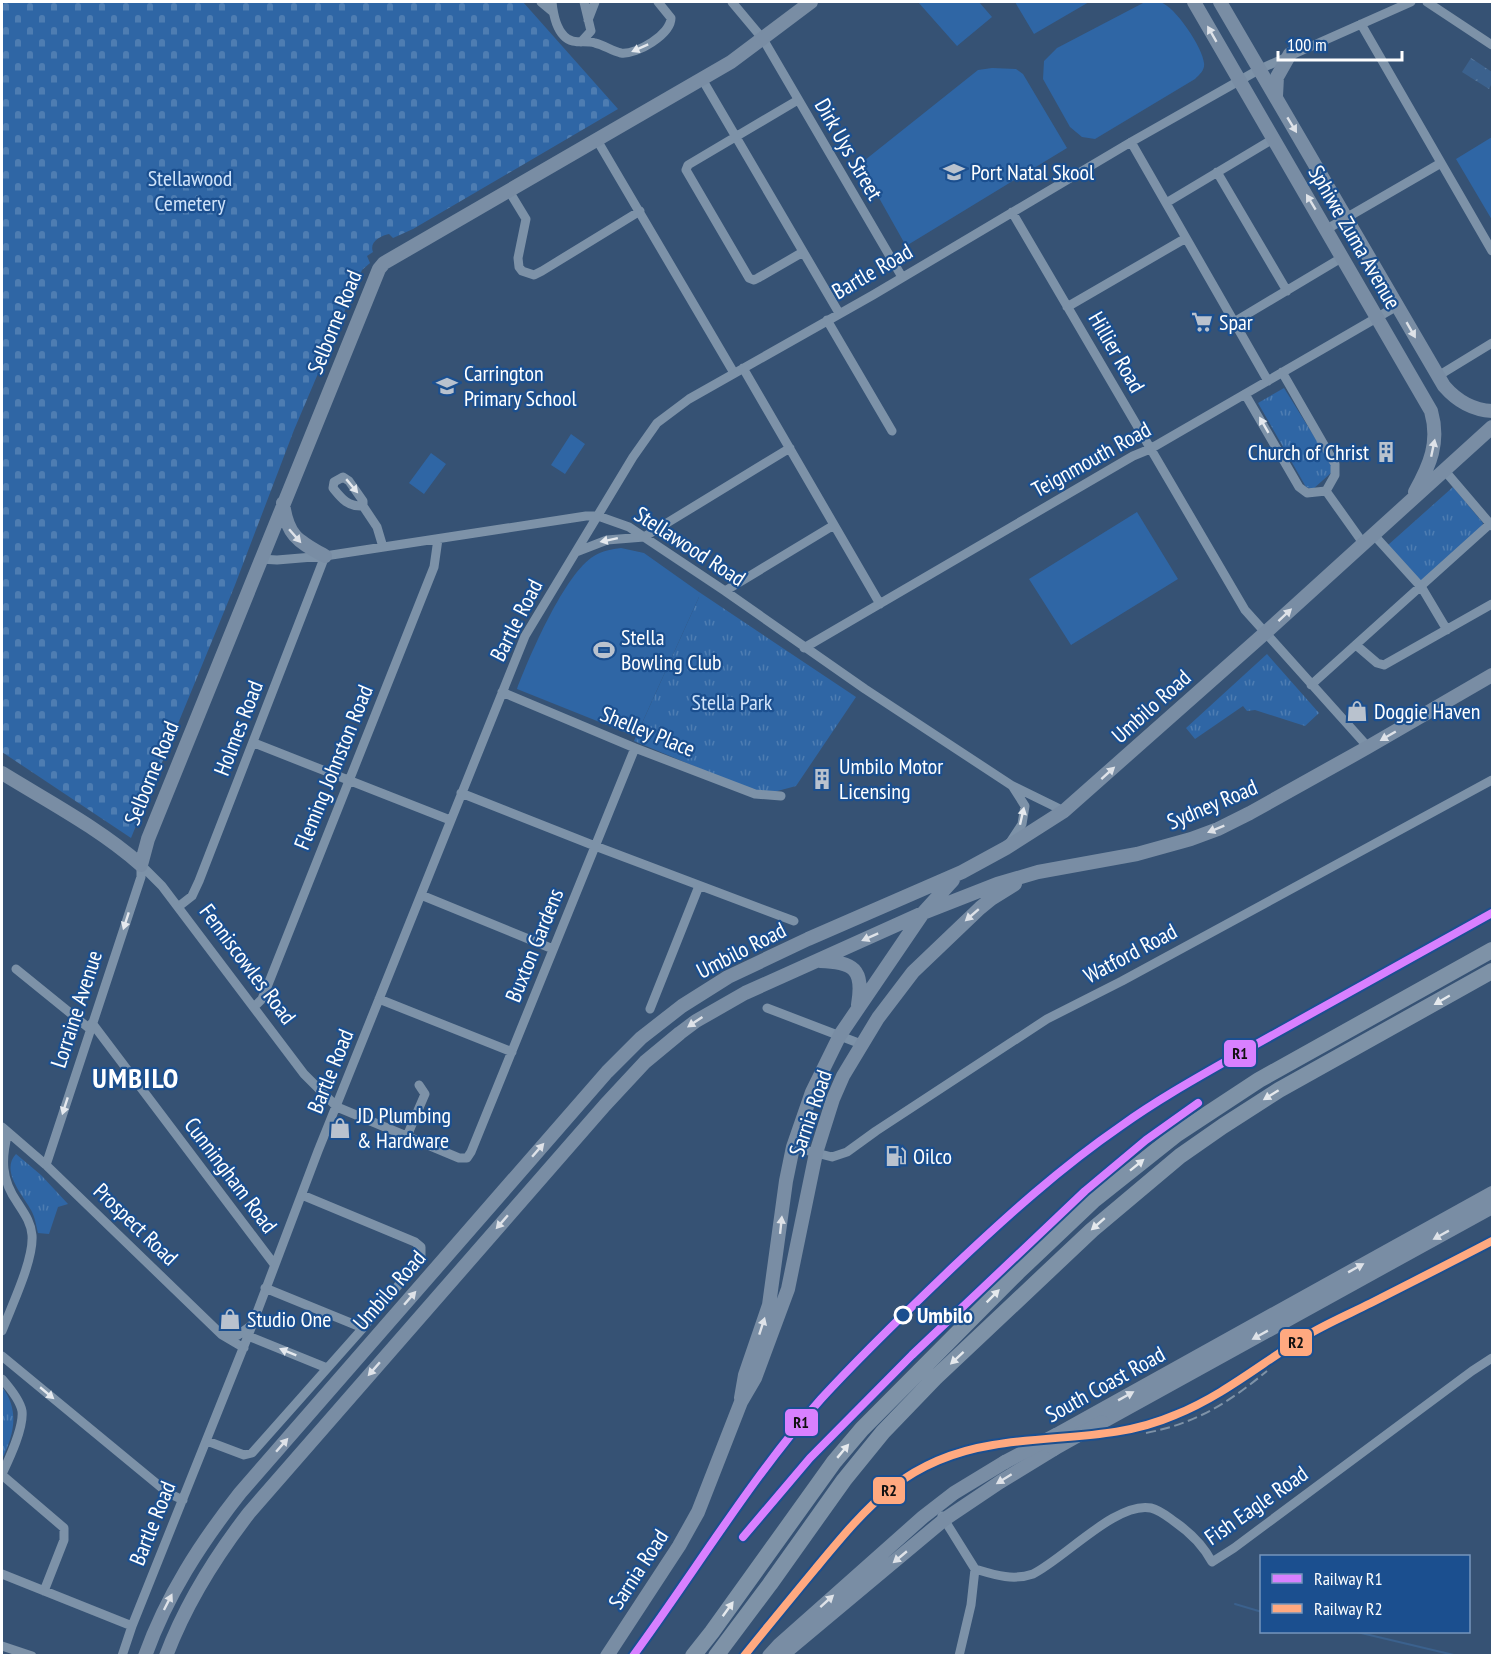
<svg xmlns="http://www.w3.org/2000/svg" width="1494" height="1657" viewBox="0 0 1494 1657" font-family="'PT Sans Narrow',sans-serif">
<defs>
<pattern id="cemetery-stones" width="16" height="16" patternUnits="userSpaceOnUse" patternTransform="scale(1.5)"><rect width="16" height="16" fill="#2f66a5"/><path d="M2 7V4a2 2 0 0 1 4 0v3zM10 15v-3a2 2 0 0 1 4 0v3z" fill="#4e7db2"/></pattern>
<pattern id="park-tufts" width="24" height="20" patternUnits="userSpaceOnUse" patternTransform="scale(1.5)"><rect width="24" height="20" fill="#2f66a5"/><path d="M3 7l-1-3M5 7V3M7 7l1-3M15 17l-1-3M17 17v-4M19 17l1-3" fill="none" stroke="#4e7db2"/></pattern>
<pattern id="water-ripples" width="26" height="14" patternUnits="userSpaceOnUse" patternTransform="scale(1.5)"><rect width="26" height="14" fill="#3b618d"/><path d="M2 4q2-2 4 0t4 0M15 11q2-2 4 0t4 0" fill="none" stroke="#58799e"/></pattern>
</defs>
<rect width="100%" height="100%" fill="#365274"/>
<path fill="url(#cemetery-stones)" d="M2 2H523L618 109 413 229 393 238 389 234C380 236 369 242 373 252L367 256 370 263 362 270 294 430 235 585 131 838 2 752Z"/>
<path fill="url(#park-tufts)" d="M1284 388 1332 465 1331 473 1313 489 1306 487 1258 403Z
M1453 487 1483 523 1481 528 1420 582 1388 545Z
M699 592 856 697 796 786 770 793 756 792 634 741 699 597Z
M1267 654 1319 713 1305 726 1255 710 1247 711 1243 706 1195 739 1186 728Z
M16 1154 41 1175 68 1204 58 1207 49 1234 38 1233C36 1225 35 1217 31 1210 23 1195 0 1171 16 1154Z
M2 1387C20 1410 14 1435 2 1459Z"/>
<path fill="#2f66a5" d="M918 2H979L992 17 957 46Z
M1015 2H1089L1034 34Z
M1145 2C1150 2 1156 1 1160 2 1175 6 1203 48 1204 63 1205 70 1200 74 1195 79L1095 139 1082 137 1070 127 1043 79 1044 61 1057 48Z
M992 68 1016 69 1023 74 1067 148 906 246 860 164 978 70Z
M1492 137V220L1456 159Z
M571 434 585 444 565 474 551 465Z
M431 453 446 464 424 494 409 483Z
M1137 512 1178 579 1071 645 1029 579Z
M621 548 644 553 699 592V597L638 732 627 733 517 689C529 657 565 573 594 556 602 551 612 549 621 548Z"/>
<path fill="url(#water-ripples)" d="M1471 58 1492 72V83L1489 89 1462 72Z"/>
<g fill="none" stroke-linecap="round" stroke-linejoin="round">
<path stroke="#3b618d" stroke-width="2" d="M1235 1604 1262 1612
M1357 1632 1458 1656"/>
<path stroke="#7d92a8" stroke-width="9" d="M541 2 553 12
M552 2C553 12 556 28 564 36 572 45 585 40 595 43 604 45 612 51 621 53 637 55 671 34 671 18L658 2
M732 2 763 39 902 277
M1427 2 1492 45
M588 20 595 2
M1361 24 1492 251
M581 42 591 31 584 2
M702 79 839 313
M798 100 688 165 686 170 749 278 754 280 758 278 803 252
M597 140 734 373
M1131 142 1268 381
M1217 172 1287 291
M509 191 526 219 518 258 519 267 522 271 534 275 542 271 640 211
M1166 203 1273 139
M1012 212 1245 610 1368 747
M1327 229 1441 163
M1067 307 1186 238
M827 320 892 431
M1234 322 1343 257
M743 368 880 604
M1438 376 1492 343
M1245 394 1299 487 1307 493 1326 491 1335 475V464L1282 372
M1445 471 1492 526
M1326 491 1363 543
M363 506C348 507 342 499 333 488L334 482 343 477 349 481 363 501V506L377 527 383 547
M1373 534 1422 588 1447 630
M576 552 607 540 644 537 790 448
M260 559 277 560 325 556 586 516H598L629 527 725 591 865 689 1011 785 1064 811
M725 591 834 525
M1356 645 1377 663 1384 665 1492 604
M804 648 1133 456 1150 449 1397 306
M1311 685 1492 522
M502 692 635 748 755 794 781 796
M254 743 450 820
M461 793 595 846 794 921
M1009 844 1022 824 1025 806 1013 787
M141 865 162 886 304 1074 337 1107 459 1158H467L471 1152 635 748
M421 895 553 949
M178 907 192 896 199 881 325 556
M16 969 90 1029
M379 999 512 1052
M254 1007 262 999 267 987 434 567 438 539
M767 1008 861 1044
M650 1009 699 886
M92 1023 274 1264
M2 1127 46 1165 222 1335 244 1348
M407 1136 425 1094 419 1085
M793 1147 832 1157 847 1152 876 1131 1047 1019 1122 981 1492 780
M46 1165 141 877V865
M265 1288 363 1328
M2 1331C11 1307 34 1260 32 1235 31 1222 24 1213 17 1202 1 1179 1 1159 8 1132
M224 1335H238L252 1325
M248 1336 327 1368
M2 1356 168 1493 183 1500
M2 1379C9 1387 20 1400 22 1411 24 1428 9 1459 2 1474
M207 1441 244 1455 252 1453 363 1328 421 1258V1247L415 1242 302 1195
M2 1475 64 1528V1540L44 1591
M942 1516 975 1569 971 1605 959 1656
M975 1569C995 1575 1013 1581 1033 1574 1065 1558 1117 1501 1151 1508 1160 1510 1168 1517 1175 1522 1191 1533 1203 1545 1212 1562L1234 1548 1472 1371 1492 1358
M2 1574 132 1626
M2 1646 32 1656
M122 1656 132 1626 248 1336 318 1151 525 636 633 457 657 423 689 399 873 295 1131 142 1260 69 1411 2"/>
<path stroke="#798da4" stroke-width="14" d="M1194 2 1431 411C1440 442 1430 465 1415 492
M1220 2 1444 386C1457 401 1472 410 1492 411
M1276 96 1277 77 1290 54
M283 503C287 536 298 541 325 556
M2 773C49 802 99 828 141 865
M141 865 148 839 379 269 384 263 731 62 811 2
M820 961C854 962 864 969 858 1005
M741 1398 745 1375 769 1305 786 1181 793 1147 812 1092 840 1035 923 913 953 880
M1102 1422 1492 1207
M1056 1435 1492 1193
M145 1656C167 1595 200 1544 240 1493L607 1072 641 1038 682 1006 728 977 808 939 962 872 1006 848 1064 811 1265 633 1492 427
M166 1656C186 1603 215 1557 249 1513L605 1105 645 1062 680 1033 696 1021 745 993 923 913 997 884 1038 872 1137 854 1191 839 1218 829 1250 813 1368 747 1492 675
M607 1656 679 1546 698 1512 741 1402 755 1378 788 1289 816 1153 833 1099 843 1076 878 1018 913 972 980 908 991 899 1015 884
M769 1656 779 1645 923 1517 954 1493 1005 1462
M781 1656 945 1519 1000 1482 1054 1449"/>
<path stroke="#7e92a7" stroke-width="16" d="M693 1656 712 1632 834 1462 862 1429 1018 1272 1094 1200 1177 1134 1259 1080 1492 950
M716 1656 770 1584 844 1480 883 1432 935 1378 1092 1230 1180 1156 1223 1126 1279 1090 1492 971"/>
<path stroke="#7e92a7" stroke-width="2" stroke-dasharray="10 4.5" stroke-linecap="butt" d="M1146 1433C1197 1423 1228 1403 1267 1371
M744 1656C768 1626 792 1597 816 1568 869 1504 906 1459 993 1445 1056 1434 1115 1441 1175 1415 1225 1395 1265 1360 1311 1333 1330 1322 1351 1313 1371 1303 1412 1282 1452 1262 1492 1241"/>
<path stroke="#798da4" stroke-width="14" d="M1054 1449 1102 1422
M1005 1462 1056 1435"/>
<defs>
<path id="rail-1" d="M743 1537 810 1458 912 1355 1085 1191 1146 1140 1198 1103
M633 1656C696 1570 751 1478 821 1399 863 1353 908 1310 952 1268 1006 1217 1060 1168 1121 1126 1160 1098 1202 1075 1244 1051 1327 1005 1410 959 1492 913"/>
<path id="rail-2" d="M744 1656C768 1626 792 1597 816 1568 869 1504 906 1459 993 1445 1056 1434 1115 1441 1175 1415 1225 1395 1265 1360 1311 1333 1330 1322 1351 1313 1371 1303 1412 1282 1452 1262 1492 1241"/>
</defs>
<use href="#rail-1" stroke="#1b4f8f" stroke-width="12"/>
<use href="#rail-2" stroke="#1b4f8f" stroke-width="12"/>
<use href="#rail-1" stroke="#d880ff" stroke-width="8"/>
<use href="#rail-2" stroke="#ffa980" stroke-width="8"/>
</g>
<defs><path id="oneway-solid" d="M-6-.8H1V-3.2L6.5 0L1 3.2V.8H-6Z" transform="scale(1.5)"/></defs>
<g fill="#dee2e8">
<use href="#oneway-solid" transform="translate(1212 34) rotate(-120)"/>
<use href="#oneway-solid" transform="translate(1292 125) rotate(59)"/>
<use href="#oneway-solid" transform="translate(1311 202) rotate(-121)"/>
<use href="#oneway-solid" transform="translate(1411 330) rotate(60)"/>
<use href="#oneway-solid" transform="translate(1433 448) rotate(-78)"/>
<use href="#oneway-solid" transform="translate(295 536) rotate(49)"/>
<use href="#oneway-solid" transform="translate(1285 615) rotate(-43)"/>
<use href="#oneway-solid" transform="translate(1388 736) rotate(150)"/>
<use href="#oneway-solid" transform="translate(1108 773) rotate(-42)"/>
<use href="#oneway-solid" transform="translate(1216 829) rotate(158)"/>
<use href="#oneway-solid" transform="translate(972 915) rotate(139)"/>
<use href="#oneway-solid" transform="translate(870 937) rotate(156)"/>
<use href="#oneway-solid" transform="translate(695 1022) rotate(146)"/>
<use href="#oneway-solid" transform="translate(538 1150) rotate(-49)"/>
<use href="#oneway-solid" transform="translate(502 1222) rotate(131)"/>
<use href="#oneway-solid" transform="translate(781 1225) rotate(-84)"/>
<use href="#oneway-solid" transform="translate(1441 1235) rotate(151)"/>
<use href="#oneway-solid" transform="translate(1356 1268) rotate(-29)"/>
<use href="#oneway-solid" transform="translate(410 1298) rotate(-49)"/>
<use href="#oneway-solid" transform="translate(762 1326) rotate(-72)"/>
<use href="#oneway-solid" transform="translate(1260 1335) rotate(151)"/>
<use href="#oneway-solid" transform="translate(374 1369) rotate(131)"/>
<use href="#oneway-solid" transform="translate(1126 1396) rotate(-29)"/>
<use href="#oneway-solid" transform="translate(282 1445) rotate(-49)"/>
<use href="#oneway-solid" transform="translate(1004 1479) rotate(148)"/>
<use href="#oneway-solid" transform="translate(900 1557) rotate(140)"/>
<use href="#oneway-solid" transform="translate(827 1601) rotate(-42)"/>
<use href="#oneway-solid" transform="translate(168 1602) rotate(-63)"/>
</g>
<g fill="#e5e9ee">
<use href="#oneway-solid" transform="translate(640 48) rotate(156)"/>
<use href="#oneway-solid" transform="translate(1264 425) rotate(-120)"/>
<use href="#oneway-solid" transform="translate(352 486) rotate(50)"/>
<use href="#oneway-solid" transform="translate(609 540) rotate(168)"/>
<use href="#oneway-solid" transform="translate(1022 816) rotate(-77)"/>
<use href="#oneway-solid" transform="translate(126 921) rotate(108)"/>
<use href="#oneway-solid" transform="translate(65 1106) rotate(108)"/>
<use href="#oneway-solid" transform="translate(288 1352) rotate(-158)"/>
<use href="#oneway-solid" transform="translate(47 1393) rotate(40)"/>
</g>
<g fill="#e5e9ed">
<use href="#oneway-solid" transform="translate(1442 1000) rotate(150)"/>
<use href="#oneway-solid" transform="translate(1271 1095) rotate(148)"/>
<use href="#oneway-solid" transform="translate(1137 1165) rotate(-39)"/>
<use href="#oneway-solid" transform="translate(1098 1224) rotate(139)"/>
<use href="#oneway-solid" transform="translate(993 1296) rotate(-45)"/>
<use href="#oneway-solid" transform="translate(957 1358) rotate(137)"/>
<use href="#oneway-solid" transform="translate(843 1451) rotate(-50)"/>
<use href="#oneway-solid" transform="translate(728 1609) rotate(-54)"/>
</g>
<defs>
<symbol id="school-bare" viewBox="-9 -9 18 18"><path d="M0-5L7-2L0 1L-7-2ZM-4 1L0 2.5L4 1V4Q0 6-4 4Z" fill="#b9c2ce" stroke="#1b4f8f" stroke-width="2.5" paint-order="stroke"/></symbol>
<symbol id="supermarket-bare" viewBox="-9 -9 18 18"><path d="M-6-5.5h2.5l.6 2H6L4.5 2H-2.5L-4.4-4H-6ZM-1.5 3.2a1.3 1.3 0 1 0 .1 0ZM3 3.2a1.3 1.3 0 1 0 .1 0Z" fill="#b9c2ce" stroke="#1b4f8f" stroke-width="2.5" paint-order="stroke"/></symbol>
<symbol id="building-bare" viewBox="-9 -9 18 18"><path d="M-4-6H4V6H1V3H-1V6H-4ZM-2.5-4.3h1.7v1.8h-1.7ZM.8-4.3h1.7v1.8H.8ZM-2.5-1h1.7V.8h-1.7ZM.8-1h1.7V.8H.8Z" fill="#b9c2ce" stroke="#1b4f8f" stroke-width="2.5" paint-order="stroke"/></symbol>
<symbol id="stadium-bare" viewBox="-9 -9 18 18"><path d="M0-5a6.5 5 0 1 0 0 10a6.5 5 0 1 0 0-10ZM-3.5-1.8h7v3.6h-7Z" fill="#b9c2ce" stroke="#1b4f8f" stroke-width="2.5" paint-order="stroke"/></symbol>
<symbol id="shop-bare" viewBox="-9 -9 18 18"><path d="M-5-2.5h2.3a2.7 3.5 0 0 1 5.4 0H5L5.5 6h-11ZM-1.5-2.5h3a1.5 2.3 0 0 0-3 0Z" fill="#b9c2ce" stroke="#1b4f8f" stroke-width="2.5" paint-order="stroke"/></symbol>
<symbol id="fuel-bare" viewBox="-9 -9 18 18"><path d="M-5.5-6h7V0h2V4h1.3V-2.5L3-4.5l.8-.8L6-3V5H2.5V1h-1V6h-7ZM-4.2-4.7v3.2H.2V-4.7Z" fill="#b9c2ce" stroke="#1b4f8f" stroke-width="2.5" paint-order="stroke"/></symbol>
</defs>
<g fill-rule="evenodd">
<use href="#school-bare" x="939" y="157" width="30" height="30"/>
<use href="#supermarket-bare" x="1187" y="307" width="30" height="30"/>
<use href="#school-bare" x="432" y="371" width="30" height="30"/>
<use href="#building-bare" x="1371" y="437" width="30" height="30"/>
<use href="#stadium-bare" x="589" y="635" width="30" height="30"/>
<use href="#shop-bare" x="1342" y="696" width="30" height="30"/>
<use href="#building-bare" x="807" y="764" width="30" height="30"/>
<use href="#shop-bare" x="325" y="1113" width="30" height="30"/>
<use href="#fuel-bare" x="881" y="1141" width="30" height="30"/>
<use href="#shop-bare" x="215" y="1304" width="30" height="30"/>
</g>
<circle fill="#1b4f8f" stroke="#fff" stroke-width="3" cx="903" cy="1315" r="8"/>
<g text-anchor="middle" dominant-baseline="central" stroke-width="4.5" stroke-linejoin="round" paint-order="stroke">
<g font-size="22" fill="#fff" stroke="#1b4f8f">
<text transform="translate(849 149) rotate(60)">Dirk Uys Street</text>
<text transform="translate(1355 237) rotate(60)">Sphiwe Zuma Avenue</text>
<text transform="translate(872 271) rotate(-30)">Bartle Road</text>
<text transform="translate(334 322) rotate(-68)">Selborne Road</text>
<text transform="translate(1117 352) rotate(60)">Hillier Road</text>
<text transform="translate(1091 459) rotate(-29)">Teignmouth Road</text>
<text transform="translate(690 546) rotate(33)">Stellawood Road</text>
<text transform="translate(516 620) rotate(-63)">Bartle Road</text>
<text transform="translate(1151 706) rotate(-42)">Umbilo Road</text>
<text transform="translate(238 728) rotate(-69)">Holmes Road</text>
<text transform="translate(648 731) rotate(22)">Shelley Place</text>
<text transform="translate(333 767) rotate(-68)">Fleming Johnston Road</text>
<text transform="translate(151 773) rotate(-68)">Selborne Road</text>
<text transform="translate(1212 804) rotate(-23)">Sydney Road</text>
<text transform="translate(534 945) rotate(-68)">Buxton Gardens</text>
<text transform="translate(741 950) rotate(-27)">Umbilo Road</text>
<text transform="translate(1130 953) rotate(-28)">Watford Road</text>
<text transform="translate(248 964) rotate(53)">Fenniscowles Road</text>
<text transform="translate(76 1009) rotate(-72)">Lorraine Avenue</text>
<text transform="translate(330 1071) rotate(-68)">Bartle Road</text>
<text transform="translate(810 1113) rotate(-71)">Sarnia Road</text>
<text transform="translate(231 1175) rotate(53)">Cunningham Road</text>
<text transform="translate(136 1224) rotate(44)">Prospect Road</text>
<text transform="translate(389 1290) rotate(-49)">Umbilo Road</text>
<text transform="translate(1105 1384) rotate(-29)">South Coast Road</text>
<text transform="translate(1256 1505) rotate(-35)">Fish Eagle Road</text>
<text transform="translate(152 1523) rotate(-68)">Bartle Road</text>
<text transform="translate(638 1569) rotate(-57)">Sarnia Road</text>
</g>
<g font-size="22" fill="#fff" stroke="#1b4f8f" text-anchor="start">
<text x="971" y="172">Port Natal Skool</text>
<text x="1219" y="322">Spar</text>
<text x="464" y="373">Carrington<tspan x="464" dy="25">Primary School</tspan></text>
<text x="1369" y="452" text-anchor="end">Church of Christ</text>
<text x="621" y="637">Stella<tspan x="621" dy="25">Bowling Club</tspan></text>
<text x="1374" y="711">Doggie Haven</text>
<text x="839" y="766">Umbilo Motor<tspan x="839" dy="25">Licensing</tspan></text>
<text x="357" y="1115">JD Plumbing<tspan x="357" dy="25">&amp; Hardware</tspan></text>
<text x="913" y="1156">Oilco</text>
<text x="247" y="1319">Studio One</text>
</g>
<g font-size="22" fill="#cfe3fa" stroke="#1b4f8f">
<text x="190" y="178">Stellawood<tspan x="190" dy="25">Cemetery</tspan></text>
<text x="732" y="702">Stella Park</text>
</g>
<g font-size="22" font-weight="bold" fill="#fff" stroke="#1b4f8f" text-anchor="start">
<text x="917" y="1315">Umbilo</text>
</g>
<g font-size="28" font-weight="bold" letter-spacing="1.5" fill="#fff" stroke="#1b4f8f">
<text x="136" y="1077">UMBILO</text>
</g>
</g>
<g stroke="#1b4f8f" stroke-width="2">
<rect x="1223" y="1039" width="34" height="29" rx="6" fill="#d880ff"/>
<rect x="1279" y="1328" width="34" height="29" rx="6" fill="#ffa980"/>
<rect x="784" y="1408" width="35" height="29" rx="6" fill="#d880ff"/>
<rect x="872" y="1476" width="34" height="29" rx="6" fill="#ffa980"/>
</g>
<g font-size="16" text-anchor="middle" font-weight="bold" fill="#111">
<text x="1240" y="1059">R1</text>
<text x="1296" y="1348">R2</text>
<text x="801" y="1428">R1</text>
<text x="889" y="1496">R2</text>
</g>
<rect width="1494" height="1657" fill="none" stroke="#ffffff" stroke-width="6"/>
<rect x="1260" y="1555" width="210" height="78" fill="#1b4f8f" stroke="#7695bc" stroke-width="1.5"/>
<rect x="1272" y="1574" width="30" height="9" fill="#d880ff" stroke="#7695bc" stroke-width="1.5"/>
<text x="1314" y="1585" font-size="18" fill="#ffffff">Railway R1</text>
<rect x="1272" y="1604" width="30" height="9" fill="#ffa980" stroke="#7695bc" stroke-width="1.5"/>
<text x="1314" y="1615" font-size="18" fill="#ffffff">Railway R2</text>
<path d="M1278 51v9h124v-9" fill="none" stroke="#ffffff" stroke-width="3"/>
<text x="1287" y="51" font-size="18" fill="#ffffff" stroke="#1b4f8f" stroke-width="4.5" paint-order="stroke">100 m</text>
</svg>
